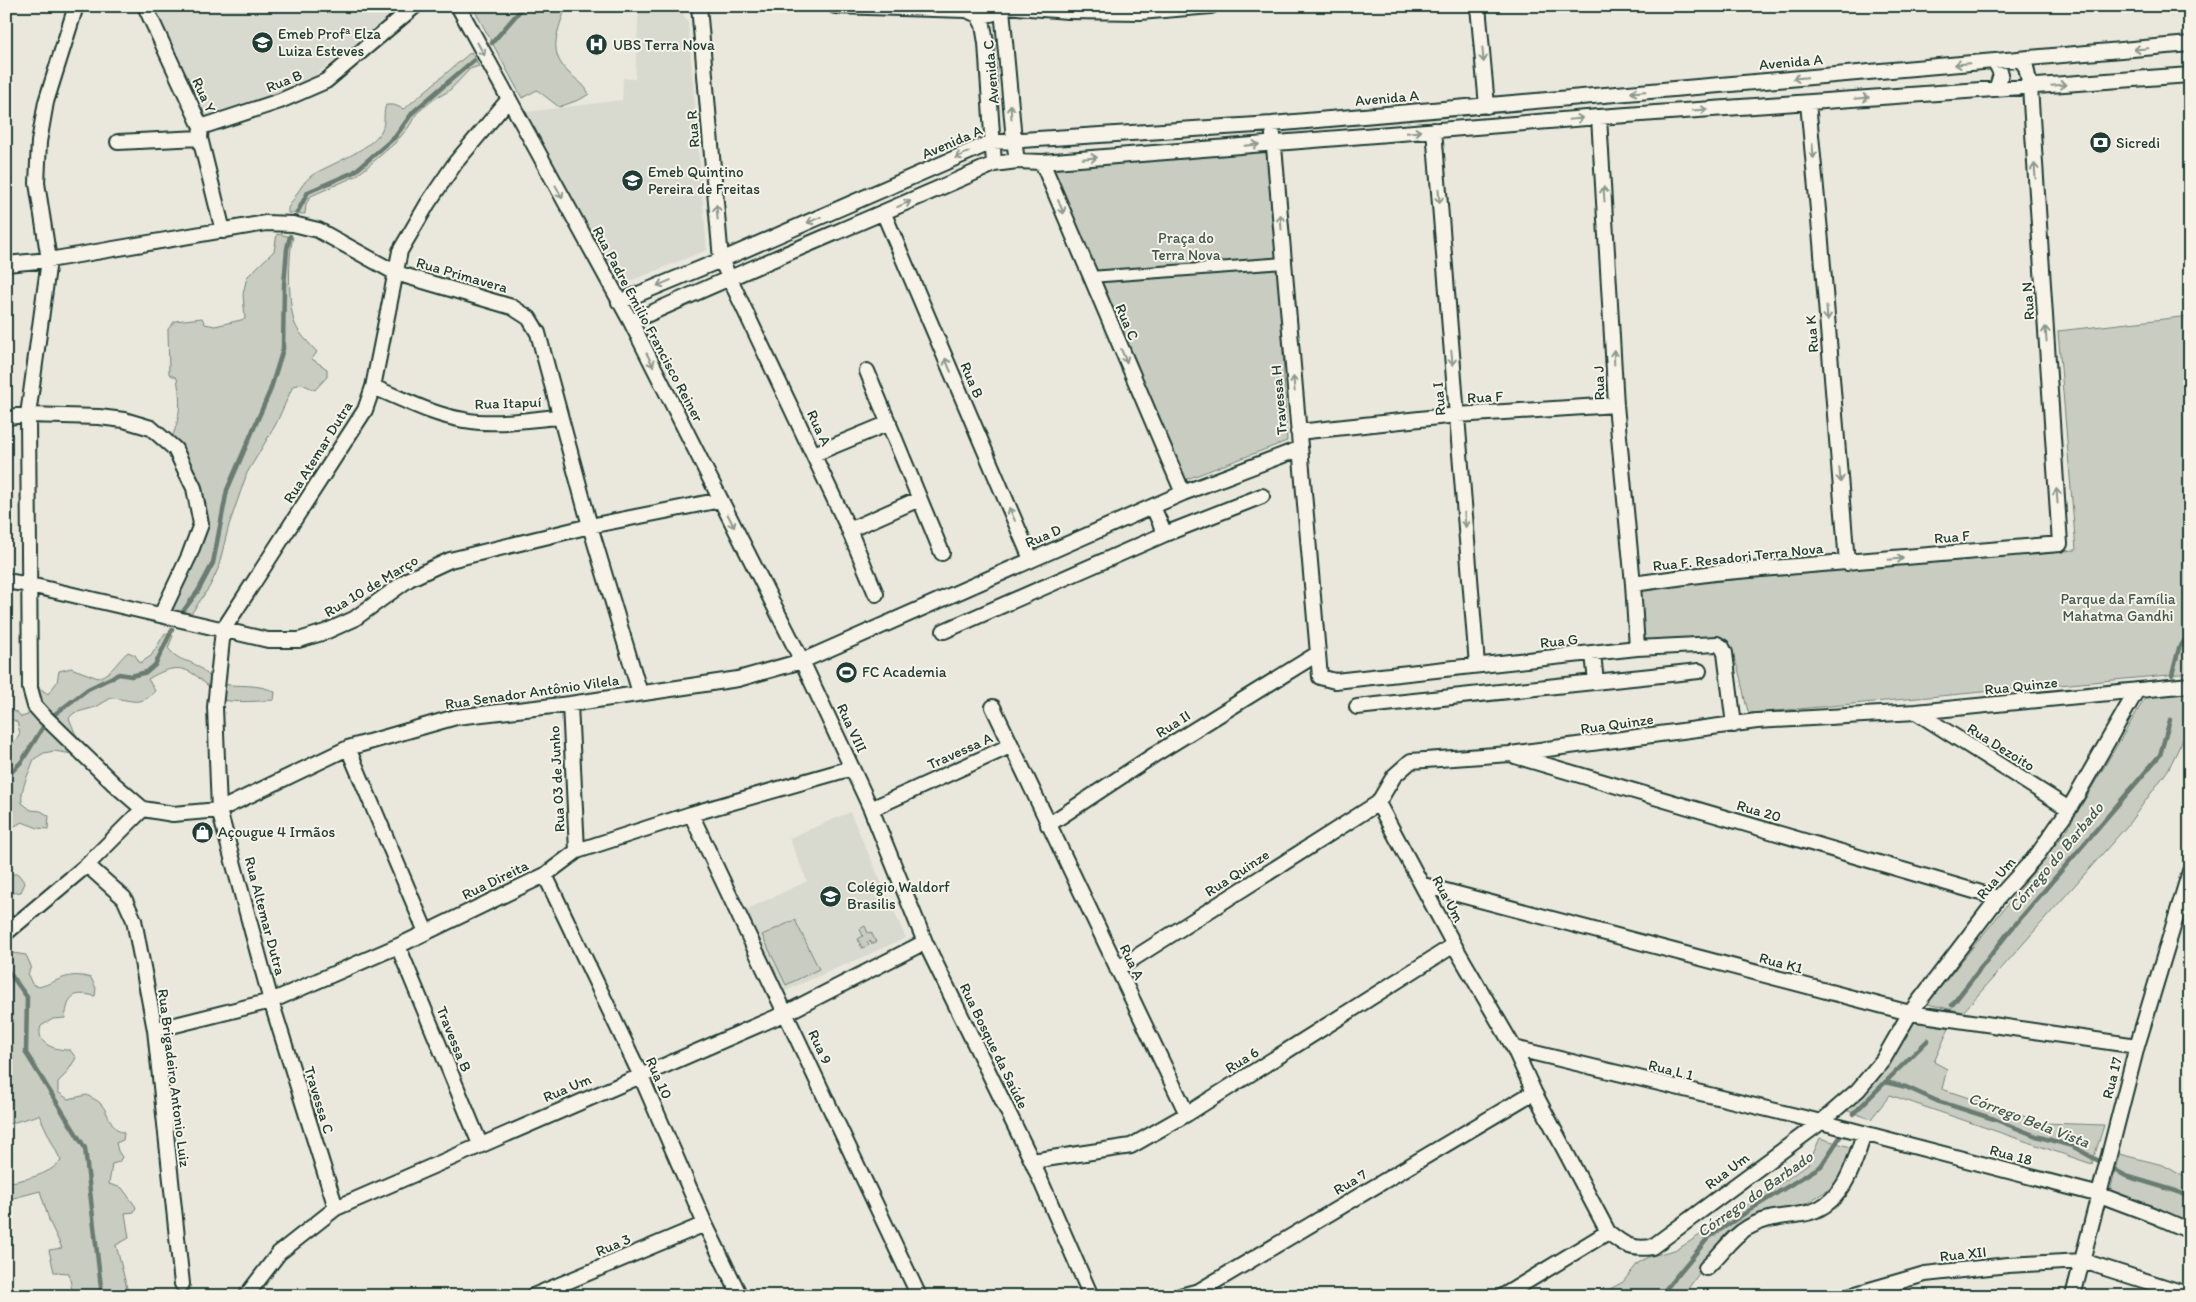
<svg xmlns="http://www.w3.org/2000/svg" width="2196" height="1302" viewBox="0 0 2196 1302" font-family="Itim,sans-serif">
<rect width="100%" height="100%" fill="#eae8dd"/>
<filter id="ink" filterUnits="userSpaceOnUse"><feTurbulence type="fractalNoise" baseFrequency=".02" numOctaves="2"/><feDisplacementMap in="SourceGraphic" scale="10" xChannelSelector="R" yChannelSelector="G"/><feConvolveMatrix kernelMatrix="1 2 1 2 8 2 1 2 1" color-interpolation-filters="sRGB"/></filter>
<g filter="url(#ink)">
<path fill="#d9dacf" d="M151 6H396L397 10 316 75 277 93 201 118Z
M639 6 682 12 688 22 707 250 618 286 525 112 622 100 623 78 635 79Z
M850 812 906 938 778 994 743 911 807 881 789 838Z"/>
<path fill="#c8ccc1" stroke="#74847a" d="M475 6H512L565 10C556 35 548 54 570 74 578 81 584 84 589 94L581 99 559 107 537 90 522 98 475 11Z
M471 52 479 66 470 69 449 91 433 100 417 113 408 128 395 143 366 168 356 176 311 196 306 204 305 214 288 213V208C295 198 303 180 314 174 331 164 376 148 383 127 385 120 383 112 386 105H394L404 109Z
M1271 148 1279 264 1287 441 1182 481 1053 167Z
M277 234 293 237C288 255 288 306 295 324 299 334 310 344 317 352L312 359 327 369V377L315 390 302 384 293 386 276 424 247 473 229 525 218 569 210 586 189 617 170 610 206 529V510L201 486 190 463 172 438C181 414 181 403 177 378L169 374 168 329 175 321 202 318 205 324 215 326 245 319 243 294 247 277 274 251Z
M2190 316V673L1754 713 1748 711C1740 687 1740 643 1712 637L1643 641 1639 588 2076 550 2058 331Z
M165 633 173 636 168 648C181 664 188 658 200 668 206 672 215 683 221 684 239 687 258 683 275 692L274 700C264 701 233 703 224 700 218 698 213 691 209 687 187 665 175 663 148 679L155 691C141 708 130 699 111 698L96 707 74 713 69 718 75 733 85 746 73 754 54 751 44 753 34 759C29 774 20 788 22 803L31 810 41 811 49 816 48 829 38 828 22 822 15 826 6 825V755C9 746 16 742 20 733L17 722 9 718 6 719V710L17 712 21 717 28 715 29 687 34 684 48 694 57 682 59 671 71 668 98 678C115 671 116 662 128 652L135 655 140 663 151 656Z
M2190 691V725L2168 770 2127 826 1963 1012 1927 1004 2065 833 2145 698Z
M6 874H18L25 883 21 892 12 893 6 890Z
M795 920 819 969 786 985 762 935Z
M865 926 868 933 871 932 876 942 872 944 870 941 867 942 869 945 862 948 858 939 863 936 860 929Z
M6 952 26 955 31 966 28 975 32 984 39 987C60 981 67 971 91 978L96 988 95 996C71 991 69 996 65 1018L53 1019 41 1026C35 1045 56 1050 70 1050L76 1058 66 1074 58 1082V1092L68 1099 87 1095C91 1098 98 1100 101 1104 109 1113 111 1130 124 1133L123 1140 116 1143 118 1151 122 1157 119 1162 112 1164 109 1184 122 1188 136 1207 134 1212 125 1213 129 1238 116 1245 129 1296H73L69 1273 54 1272 49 1250 62 1248 50 1223 40 1191 6 1200V1183C26 1179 47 1176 61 1161L39 1115 8 1124 6 1121Z
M1913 1021 1949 1028 1934 1062 1947 1069 1942 1089 2044 1123 2104 1125 2092 1164 1890 1095 1871 1119 1845 1110 1888 1065Z
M1820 1138 1850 1147 1844 1175 1828 1190 1802 1206 1770 1212 1726 1235 1683 1296H1597L1623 1282 1638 1263 1648 1257 1678 1249 1786 1180 1809 1163Z
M2119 1154 2163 1165 2190 1180V1223L2110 1192Z"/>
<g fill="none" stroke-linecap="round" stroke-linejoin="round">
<path stroke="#6a7c72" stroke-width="4.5" d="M492 43 524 6
M297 213 308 192 354 172 395 137 413 112 474 60
M184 610 198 591 213 563 227 490 270 391 283 349 284 285 287 249 290 236
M2172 675 2179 648 2190 633
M55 714 88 689 119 674 131 676 147 672 155 665 172 630
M6 778 22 761 43 727
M6 968 27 997 26 1053 85 1148 102 1296
M1952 1005 2008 933 2160 755 2170 720
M1885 1082 1906 1087 1937 1101 1994 1119 2036 1136 2072 1146 2126 1176 2176 1191 2190 1198
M1853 1114 1928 1040
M1660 1296 1708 1238 1756 1206 1821 1166 1842 1134"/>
<defs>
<path id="pedestrian" d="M1090 277 1284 263"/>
<path id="minor" d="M76 6 46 102 39 142 37 183 49 260 28 415 30 688 35 706 43 715 114 784 143 809 173 814 219 810 348 748 456 717 570 704 738 679 802 661 1183 493 1299 449
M145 6 201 127 200 138 223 231
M458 6 631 322 802 661 871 809 925 942 1032 1161 1091 1296
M699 6 721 260 849 530 876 594
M835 6 966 10
M963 6C974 18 993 18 1005 6L1068 11 1140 12 1211 6
M1478 6 1487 106
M1002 9 1014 140 1017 161
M978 15 983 25 986 43 994 164
M1995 61 2001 74 1997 87
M1808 103 1821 242 1847 563
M1599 117 1616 405 1633 584 1637 648
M201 127 280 101 326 81 415 6
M1434 130 1477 665
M1273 135 1320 677 1335 681 1637 648 1717 644 1722 647 1725 653 1734 725
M118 142 200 138
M1042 162 1183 493
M884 214 1031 559
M6 264 49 260 266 223 293 224 318 230 396 273 512 307 529 318 538 333 590 526 640 693
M619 302 721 260 992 142 1272 124 2190 44
M631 322C751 267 873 218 994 164L1017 161 1042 162 1599 117 2190 75
M867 371 942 553
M373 387C403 399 432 415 464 420 495 426 529 419 560 417
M6 417 28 415 99 417 124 420 151 428 175 449 194 488 201 524 189 556 161 615
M1298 432 1457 415 1616 405
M814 454 889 423
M1153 507 1165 534
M849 530 919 499
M6 581 30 585 268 640H299L325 632 354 619 409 579 450 560 590 526 721 500
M1633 584 1714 573 2060 544 2030 87 2026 67 2020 59
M944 631 1165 534 1262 496
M1593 654 1596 682
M570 704 577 851
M993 707 1187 1114
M1357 707 1699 671
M1916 712 2069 809
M348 748 426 932
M1515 756 1998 898
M1378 803 1454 945 1514 1048 1534 1092 1608 1232C1624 1245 1631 1250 1652 1247L1821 1122 1858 1090 1883 1060 1910 1013 1998 898 2038 854 2069 809 2137 690
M871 809 1010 746
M691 814 919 1296
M1048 825 1157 753 1317 654
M87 865 124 898 134 920 155 1030 182 1284
M545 875 640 1074 705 1224 740 1296
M1423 885 1910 1013 2137 1046
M6 933 87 865 143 809
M398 946 480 1144
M1117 969 1378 803 1394 776 1411 761 1510 754 1757 721 1916 712 2190 685
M155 1030 271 1001 398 946 545 875 577 851 691 814 852 768
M1514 1048 1821 1122 2100 1195 2158 1217 2190 1231
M1032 1161 1131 1146 1187 1114 1454 945
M336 1208 271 1001 219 810 215 707 223 630 365 410 373 387 400 251 428 203 456 162 509 99
M1706 1268C1720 1256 1731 1237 1747 1228 1765 1217 1783 1217 1802 1214 1842 1208 1854 1166 1864 1133
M246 1296 279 1253 336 1208 786 1013 925 942
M533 1296 705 1224
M1180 1296 1199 1291 1534 1092
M1503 1296 1608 1232
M1849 1296 1925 1274 2008 1265 2083 1261 2190 1295
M2073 1296 2137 1046 2190 871"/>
</defs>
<use href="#pedestrian" stroke="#1f3d34" stroke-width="14"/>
<use href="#minor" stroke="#1f3d34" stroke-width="18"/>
<use href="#pedestrian" stroke="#f7f3e8" stroke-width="10"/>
<use href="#minor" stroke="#f7f3e8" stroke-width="14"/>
</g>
<defs><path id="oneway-shaft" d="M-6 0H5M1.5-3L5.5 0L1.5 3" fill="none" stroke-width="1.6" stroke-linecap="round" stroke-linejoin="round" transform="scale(1.25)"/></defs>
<g stroke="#8b988e">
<use href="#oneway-shaft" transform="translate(481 49) rotate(61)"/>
<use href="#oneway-shaft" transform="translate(2141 49) rotate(175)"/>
<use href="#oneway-shaft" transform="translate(1483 55) rotate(85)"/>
<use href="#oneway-shaft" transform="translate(1962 64) rotate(175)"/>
<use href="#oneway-shaft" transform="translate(1800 78) rotate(175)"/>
<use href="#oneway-shaft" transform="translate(2059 85) rotate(-5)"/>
<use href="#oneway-shaft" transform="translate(1638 92) rotate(175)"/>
<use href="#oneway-shaft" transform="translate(1862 98) rotate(-5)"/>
<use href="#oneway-shaft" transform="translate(1700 110) rotate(-4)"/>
<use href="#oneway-shaft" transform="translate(1011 112) rotate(-95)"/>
<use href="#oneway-shaft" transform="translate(1576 119) rotate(-5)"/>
<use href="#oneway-shaft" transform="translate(1414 132) rotate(-5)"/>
<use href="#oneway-shaft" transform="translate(1252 145) rotate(-5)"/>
<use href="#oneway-shaft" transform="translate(1813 151) rotate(85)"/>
<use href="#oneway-shaft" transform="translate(962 155) rotate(156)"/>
<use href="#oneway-shaft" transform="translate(1090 158) rotate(-5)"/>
<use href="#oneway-shaft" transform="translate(2035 171) rotate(-94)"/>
<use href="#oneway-shaft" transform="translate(559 192) rotate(62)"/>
<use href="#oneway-shaft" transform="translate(1604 194) rotate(-94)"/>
<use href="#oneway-shaft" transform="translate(1439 196) rotate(85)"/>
<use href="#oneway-shaft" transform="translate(904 204) rotate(-24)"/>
<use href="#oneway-shaft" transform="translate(1061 207) rotate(67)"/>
<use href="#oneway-shaft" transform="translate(717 212) rotate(-95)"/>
<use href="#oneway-shaft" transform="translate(814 220) rotate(156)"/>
<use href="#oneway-shaft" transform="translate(1281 222) rotate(-94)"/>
<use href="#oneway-shaft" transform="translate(664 283) rotate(158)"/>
<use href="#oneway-shaft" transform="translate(1827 313) rotate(86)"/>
<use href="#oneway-shaft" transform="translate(2046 334) rotate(-94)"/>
<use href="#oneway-shaft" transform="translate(1124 356) rotate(67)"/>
<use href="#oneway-shaft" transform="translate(1614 357) rotate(-92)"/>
<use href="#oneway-shaft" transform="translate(1452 358) rotate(85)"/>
<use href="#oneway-shaft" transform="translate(650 360) rotate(63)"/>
<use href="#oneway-shaft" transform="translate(948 365) rotate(-113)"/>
<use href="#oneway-shaft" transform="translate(1294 384) rotate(-95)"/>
<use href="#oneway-shaft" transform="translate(1840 475) rotate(85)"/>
<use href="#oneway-shaft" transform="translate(2057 496) rotate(-94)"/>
<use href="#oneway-shaft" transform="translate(1012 514) rotate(-113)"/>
<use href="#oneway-shaft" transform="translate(1465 520) rotate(85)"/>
<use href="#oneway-shaft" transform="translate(731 521) rotate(63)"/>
<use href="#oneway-shaft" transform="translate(1896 559) rotate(-5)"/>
</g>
</g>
<defs>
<symbol id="school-disc" viewBox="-11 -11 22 22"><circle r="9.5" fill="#1f3d34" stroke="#f7f3e8"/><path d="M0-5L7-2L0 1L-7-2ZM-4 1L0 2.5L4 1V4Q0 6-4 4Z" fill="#fff"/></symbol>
<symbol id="hospital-disc" viewBox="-11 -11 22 22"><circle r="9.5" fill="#1f3d34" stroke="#f7f3e8"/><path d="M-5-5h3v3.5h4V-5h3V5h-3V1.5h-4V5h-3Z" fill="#fff"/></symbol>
<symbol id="bank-disc" viewBox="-11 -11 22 22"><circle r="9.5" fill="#1f3d34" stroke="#f7f3e8"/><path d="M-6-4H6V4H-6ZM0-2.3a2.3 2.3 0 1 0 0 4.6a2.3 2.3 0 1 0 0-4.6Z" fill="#fff"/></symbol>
<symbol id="stadium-disc" viewBox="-11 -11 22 22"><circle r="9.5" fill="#1f3d34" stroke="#f7f3e8"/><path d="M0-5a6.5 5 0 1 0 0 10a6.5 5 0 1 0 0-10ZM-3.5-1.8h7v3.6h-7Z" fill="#fff"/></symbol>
<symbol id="shop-disc" viewBox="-11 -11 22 22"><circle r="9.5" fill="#1f3d34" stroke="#f7f3e8"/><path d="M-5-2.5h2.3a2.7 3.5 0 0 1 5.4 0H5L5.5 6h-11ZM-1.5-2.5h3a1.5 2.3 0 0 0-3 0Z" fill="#fff"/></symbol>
</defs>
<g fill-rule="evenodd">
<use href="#school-disc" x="250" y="30" width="25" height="25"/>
<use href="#hospital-disc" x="584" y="32" width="25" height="25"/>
<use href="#bank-disc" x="2088" y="130" width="25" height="25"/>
<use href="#school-disc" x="620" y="168" width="25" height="25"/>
<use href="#stadium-disc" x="834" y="660" width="25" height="25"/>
<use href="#shop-disc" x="190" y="820" width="25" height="25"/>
<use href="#school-disc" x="818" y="884" width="25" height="25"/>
</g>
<g text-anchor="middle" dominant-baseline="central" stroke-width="4" stroke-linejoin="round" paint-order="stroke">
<g font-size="15" fill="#1f3d34" stroke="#f7f3e8" text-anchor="start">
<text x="278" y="34">Emeb Profª Elza<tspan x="278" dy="17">Luiza Esteves</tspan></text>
<text x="613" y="45">UBS Terra Nova</text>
<text x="2116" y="143">Sicredi</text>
<text x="648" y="172">Emeb Quintino<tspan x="648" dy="17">Pereira de Freitas</tspan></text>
<text x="862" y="672">FC Academia</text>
<text x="218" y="832">Açougue 4 Irmãos</text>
<text x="847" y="887">Colégio Waldorf<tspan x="847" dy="17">Brasilis</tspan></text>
</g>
<g font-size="15" fill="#1f3d34" stroke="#f7f3e8">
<text transform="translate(1791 62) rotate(-5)">Avenida A</text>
<text transform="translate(991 72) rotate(-95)">Avenida C</text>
<text transform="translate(284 81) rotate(-22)">Rua B</text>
<text transform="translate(204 95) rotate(65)">Rua Y</text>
<text transform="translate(1387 98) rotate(-5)">Avenida A</text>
<text transform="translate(693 129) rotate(-95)">Rua R</text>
<text transform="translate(952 142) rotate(-23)">Avenida A</text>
<text transform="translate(462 275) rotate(16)">Rua Primavera</text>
<text transform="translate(2028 301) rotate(-94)">Rua N</text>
<text transform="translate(1127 322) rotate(67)">Rua C</text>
<text transform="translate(648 324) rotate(62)">Rua Padre Emilio Francisco Reiner</text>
<text transform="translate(1812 334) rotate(-95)">Rua K</text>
<text transform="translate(972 380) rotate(67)">Rua B</text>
<text transform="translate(1599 383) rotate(-92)">Rua J</text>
<text transform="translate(1485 397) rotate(-3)">Rua F</text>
<text transform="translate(1439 399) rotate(-95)">Rua I</text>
<text transform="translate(1279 400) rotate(-95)">Travessa H</text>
<text transform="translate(508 403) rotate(-2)">Rua Itapuí</text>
<text transform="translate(819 428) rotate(65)">Rua A</text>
<text transform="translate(318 452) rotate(-58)">Rua Atemar Dutra</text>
<text transform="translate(1043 536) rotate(-23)">Rua D</text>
<text transform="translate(1952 537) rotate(-5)">Rua F</text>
<text transform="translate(1738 557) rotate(-6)">Rua F. Resadori Terra Nova</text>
<text transform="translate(371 586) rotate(-31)">Rua 10 de Março</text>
<text transform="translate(1559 641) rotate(-6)">Rua G</text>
<text transform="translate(2021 686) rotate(-6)">Rua Quinze</text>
<text transform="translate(532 692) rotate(-8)">Rua Senador Antônio Vilela</text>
<text transform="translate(1173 724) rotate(-32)">Rua II</text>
<text transform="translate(1617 724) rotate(-8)">Rua Quinze</text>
<text transform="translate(852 728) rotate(65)">Rua VIII</text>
<text transform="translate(2001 747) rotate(32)">Rua Dezoito</text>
<text transform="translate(960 751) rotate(-24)">Travessa A</text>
<text transform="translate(557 779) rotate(-93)">Rua 03 de Junho</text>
<text transform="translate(1759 811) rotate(16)">Rua 20</text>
<text transform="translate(1237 873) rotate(-33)">Rua Quinze</text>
<text transform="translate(1996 878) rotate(-49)">Rua Um</text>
<text transform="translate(495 880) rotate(-26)">Rua Direita</text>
<text transform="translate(1448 899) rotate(62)">Rua Um</text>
<text transform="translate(265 916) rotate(75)">Rua Altemar Dutra</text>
<text transform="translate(1132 962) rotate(64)">Rua A</text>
<text transform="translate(1781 963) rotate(15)">Rua K1</text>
<text transform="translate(454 1039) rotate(68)">Travessa B</text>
<text transform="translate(994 1046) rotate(64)">Rua Bosque da Saúde</text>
<text transform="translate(820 1047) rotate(65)">Rua 9</text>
<text transform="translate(1242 1060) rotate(-32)">Rua 6</text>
<text transform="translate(1671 1070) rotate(14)">Rua L 1</text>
<text transform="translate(174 1078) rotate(83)">Rua Brigadeiro Antonio Luiz</text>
<text transform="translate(659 1078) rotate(66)">Rua 10</text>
<text transform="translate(2112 1078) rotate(-76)">Rua 17</text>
<text transform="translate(567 1088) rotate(-23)">Rua Um</text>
<text transform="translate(319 1100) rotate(73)">Travessa C</text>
<text transform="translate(2011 1155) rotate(15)">Rua 18</text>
<text transform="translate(1727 1171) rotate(-37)">Rua Um</text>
<text transform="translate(1350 1182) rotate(-31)">Rua 7</text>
<text transform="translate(613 1245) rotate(-23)">Rua 3</text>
<text transform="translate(1963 1254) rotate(-6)">Rua XII</text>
</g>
<g font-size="15" fill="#415a50" stroke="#f7f3e8">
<text x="1186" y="238">Praça do<tspan x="1186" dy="17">Terra Nova</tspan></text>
<text x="2118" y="599">Parque da Família<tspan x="2118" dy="17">Mahatma Gandhi</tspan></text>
</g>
<g font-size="16" font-style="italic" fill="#445c53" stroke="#f7f3e8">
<text transform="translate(2056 857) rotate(-50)">Córrego do Barbado</text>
<text transform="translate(2029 1120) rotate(21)">Córrego Bela Vista</text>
<text transform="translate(1755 1194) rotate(-35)">Córrego do Barbado</text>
</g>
</g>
<rect width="2196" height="1302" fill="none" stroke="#f7f3e8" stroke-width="25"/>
<rect x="12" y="12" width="2171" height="1277" fill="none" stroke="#1f3d34" stroke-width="2" filter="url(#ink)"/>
</svg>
